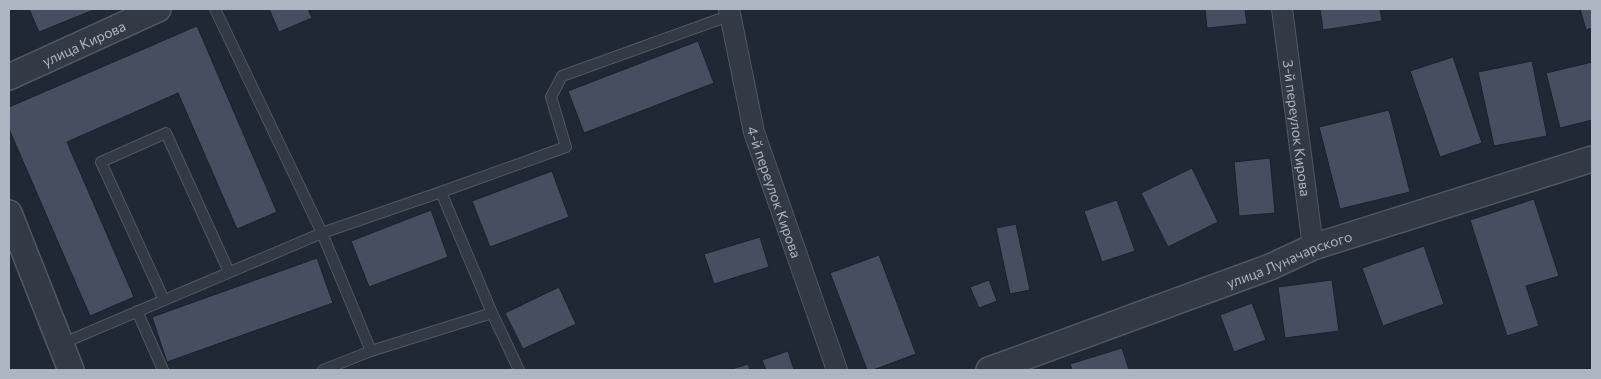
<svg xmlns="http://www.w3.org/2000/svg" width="1601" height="379" viewBox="0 0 1601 379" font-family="Commissioner,sans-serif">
<rect width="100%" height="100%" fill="#202835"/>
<path fill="#464f5f" stroke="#1b212c" d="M29 9H96L39 32Z
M269 9H308L312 18 279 32Z
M1205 9H1245L1247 24 1207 28Z
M1320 9H1380L1382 21 1323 30Z
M1580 9H1592V28L1586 30Z
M197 26 277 212 237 229 178 93 67 142 134 297 90 316 9 129V107Z
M698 41 714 83 584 133 568 91Z
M1453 57 1482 143 1440 157 1410 71Z
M1532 61 1547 136 1494 146 1478 72Z
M1592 62V120L1560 128 1546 73Z
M1389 110 1410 192 1340 209 1319 127Z
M1270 158 1275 213 1239 216 1234 162Z
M1192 168 1218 222 1168 247 1141 193Z
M552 171 569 217 490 247 472 201Z
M1534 199 1559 276 1526 286 1539 326 1507 336 1470 220Z
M1117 200 1135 251 1102 262 1084 211Z
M431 210 448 257 369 287 351 241Z
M1016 224 1030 290 1010 294 996 228Z
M760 237 769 267 714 284 704 254Z
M1424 246 1444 304 1383 326 1362 268Z
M879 255 916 354 873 370H867L830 273Z
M317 258 333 303 167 362 152 317Z
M989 280 997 301 979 308 970 287Z
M1332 280 1339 331 1285 338 1278 287Z
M559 287 576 324 523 349 505 313Z
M1252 303 1266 340 1234 352 1220 315Z
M1122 348 1129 370H1072L1070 364Z
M788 351 794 370H766L762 360Z
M748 364 750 370H729Z"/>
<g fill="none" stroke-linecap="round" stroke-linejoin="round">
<defs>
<path id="service" d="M441 192 566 147 551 97 562 76 731 15
M164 300 101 162 166 133 229 272
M137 311 163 370
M492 313 441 192 322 233 371 351 492 313 519 370
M61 344 322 233 215 9
M323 370 371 351"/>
<g id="minor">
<path id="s1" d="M729 9 754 132 837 370"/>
<path id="s2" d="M1282 9 1313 247"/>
</g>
<g id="tertiary">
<path id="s3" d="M9 77 158 9"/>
<path d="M9 213 71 370"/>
<path id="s4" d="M989 370 1270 267 1313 247 1592 159"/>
</g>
</defs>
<use href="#service" stroke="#515763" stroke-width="12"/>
<use href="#minor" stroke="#515763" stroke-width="22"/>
<use href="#tertiary" stroke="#515763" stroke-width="28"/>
<use href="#service" stroke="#333a45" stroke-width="10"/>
<use href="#minor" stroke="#333a45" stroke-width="20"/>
<use href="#tertiary" stroke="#333a45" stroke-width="25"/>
</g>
<g text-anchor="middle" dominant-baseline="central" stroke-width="5" stroke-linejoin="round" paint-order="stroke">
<g font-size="14" fill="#adb4c2" stroke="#191f2a">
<text stroke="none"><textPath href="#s3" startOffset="82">улица Кирова</textPath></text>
<text stroke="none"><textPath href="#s2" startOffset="120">3-й переулок Кирова</textPath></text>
<text stroke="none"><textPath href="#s1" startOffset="189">4-й переулок Кирова</textPath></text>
<text stroke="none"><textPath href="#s4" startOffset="320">улица Луначарского</textPath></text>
</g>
</g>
<rect width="1601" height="379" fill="none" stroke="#adb4c2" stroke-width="20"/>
</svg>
